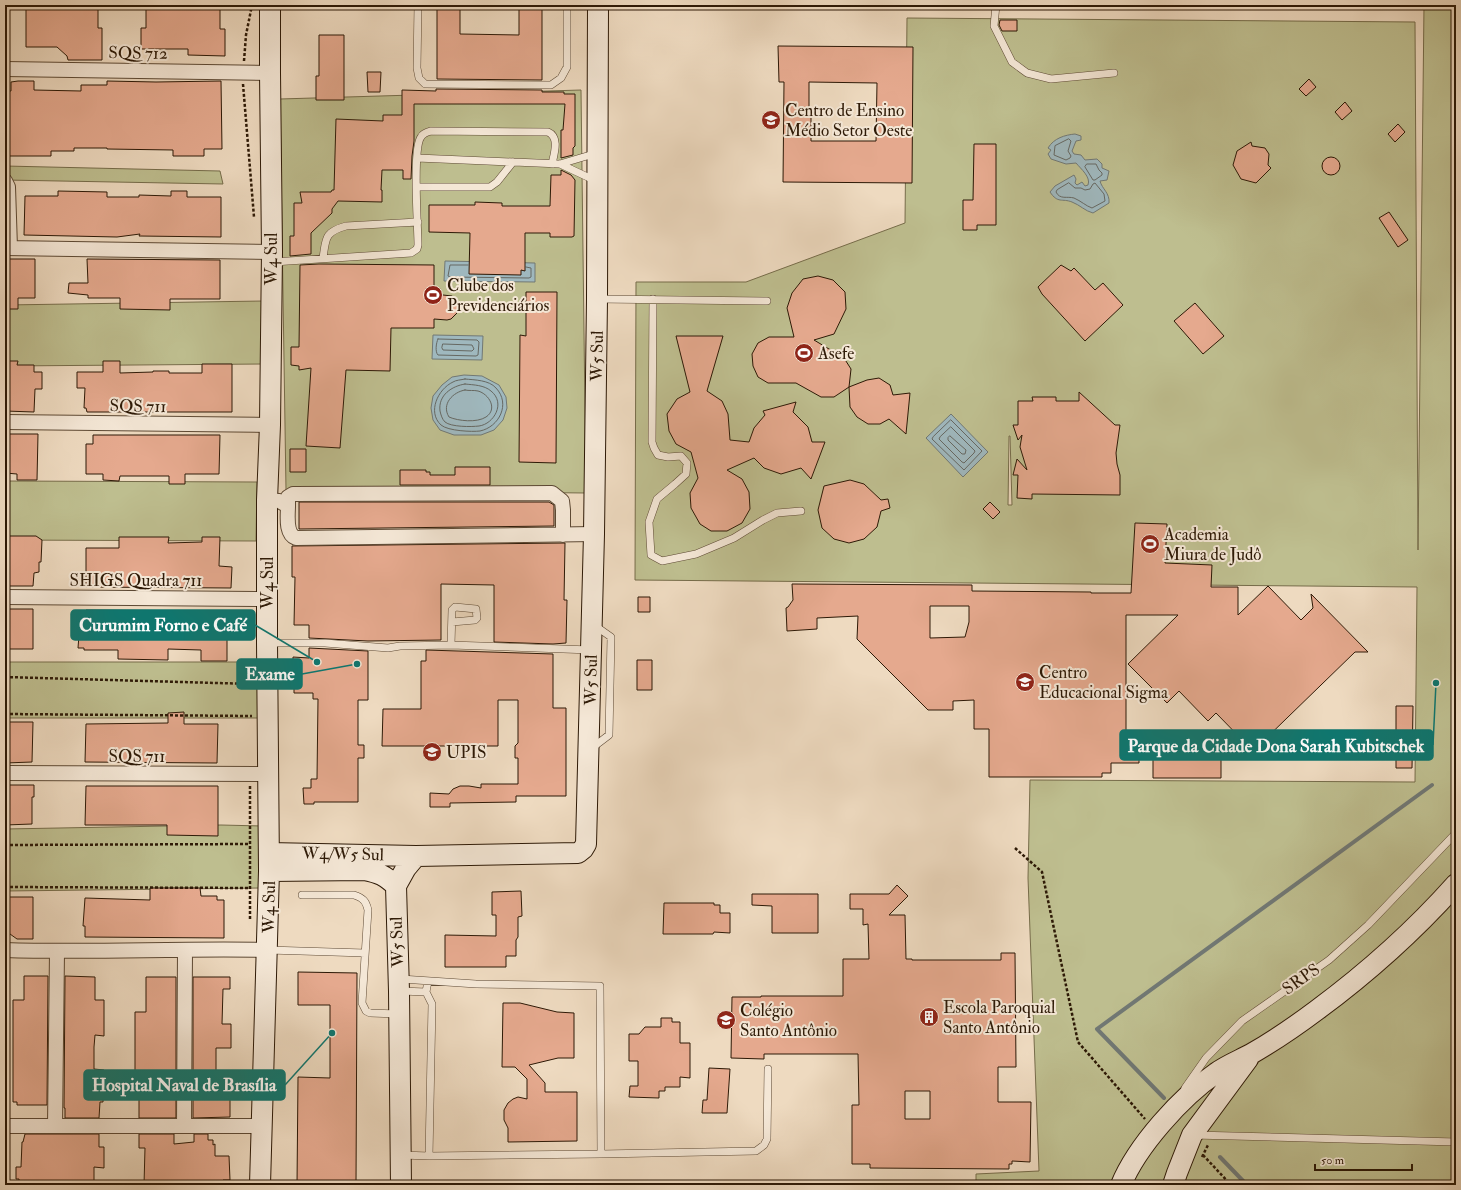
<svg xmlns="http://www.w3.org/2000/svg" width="1461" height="1190" viewBox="0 0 1461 1190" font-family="'IM FELL Double Pica',serif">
<rect width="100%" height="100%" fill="#eedac0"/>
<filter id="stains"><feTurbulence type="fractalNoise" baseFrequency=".005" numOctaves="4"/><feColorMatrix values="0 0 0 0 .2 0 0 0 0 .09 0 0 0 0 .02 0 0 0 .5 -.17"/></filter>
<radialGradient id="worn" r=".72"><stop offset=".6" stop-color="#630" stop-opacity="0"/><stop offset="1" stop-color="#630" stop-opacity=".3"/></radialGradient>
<path fill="#bebe8f" stroke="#766c4a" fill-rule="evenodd" d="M1424 5H1456V1185H976V1174L1039 1171 1028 878 1030 780 1415 782 1417 587 635 580 636 282H746L905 223 907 18 1415 22 1418 550ZM1009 436H1010L1012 505H1008Z
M581 90 586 493 286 490 280 99Z
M5 166 220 171 223 184 5 180Z
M264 301V364L5 366V305Z
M5 481 257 482 256 541 5 540Z
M5 662H263V718H5Z
M221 825 262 826V888L5 891V829Z"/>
<path fill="#9fb8be" stroke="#717874" d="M1075 134 1081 136V140L1076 141 1072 151 1074 154 1081 155 1085 160 1097 159 1102 164V168L1109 171 1107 180 1100 181C1102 189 1110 193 1109 203L1093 213C1085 211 1080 205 1072 202 1062 198 1058 204 1050 192L1055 186 1074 175 1076 179 1075 183 1077 185 1082 182 1085 186 1088 185C1091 177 1081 169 1076 163L1066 164 1051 159 1048 154 1051 150 1048 148C1054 138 1065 135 1075 134Z
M445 261 535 263V282L444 281Z
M433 335 483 336 482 360 432 359Z
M464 375 482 376 499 385 506 397 507 408 503 420 494 430 481 435H454L440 430 433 420 431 408 433 396 442 385 452 377Z
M951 414 988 452 963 477 926 438Z"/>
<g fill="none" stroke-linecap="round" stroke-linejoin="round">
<path stroke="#666862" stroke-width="1" d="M1069 139 1071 141 1068 151 1071 156 1070 158 1066 160 1054 155 1055 146Z
M1087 164H1096L1099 170 1102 173V175L1095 180H1093L1085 167Z
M1069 183 1075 188H1081L1085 190 1090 189 1093 184 1095 183 1104 194 1105 201 1092 208C1086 206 1081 201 1074 198 1067 196 1060 200 1056 192L1057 190Z
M468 265H450L448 276 450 277 529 278 531 277V268L526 267
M438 339 477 340 479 342 478 355 476 356 438 355C435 352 436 343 438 339Z
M443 344 472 345 474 349 472 351 443 350 442 348Z
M465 379C475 380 489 380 496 388 511 404 499 427 480 431 472 432 448 431 441 425 427 412 438 389 453 382 456 380 461 380 465 379Z
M465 384C474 385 484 385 491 391 506 403 494 424 479 426 471 427 451 427 445 422 442 419 441 415 440 411 438 395 452 386 465 384Z
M465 390C469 391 474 390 478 391 489 394 498 409 486 417 477 423 458 421 449 417 441 404 453 392 465 390Z
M951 420 982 451 964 470 932 439 933 437Z
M951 427 975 451 974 453 964 463 962 462 939 439 940 437Z
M950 436 966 450 965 454H962L948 440V438Z"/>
<path stroke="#717874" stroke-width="4" d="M1164 1098 1097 1029 1432 785
M1220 1157 1247 1185"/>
</g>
<path fill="#e5a98e" stroke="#2d1906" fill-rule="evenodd" d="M26 5H98V28H102V60H68L67 56 57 47H26Z
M146 5H220V29H225V56L188 55V49H141V28H146Z
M437 5H460V34L519 35V5H542V80L437 79Z
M1000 20H1017V31H1002L999 25Z
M319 35H344V100H316V76H319Z
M778 46 913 47 912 183 783 182 784 82H779ZM809 82 877 83 876 141H811V109H809Z
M367 72H381L380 92H368Z
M1309 79 1316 87 1306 96 1299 89Z
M18 81H34V90L81 91V85H107V81L156 82 221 81 222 149H204V156H173V150L107 149V148H74V151H51V156H5V91H11V82Z
M436 89 542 90V92H564V94H575V146L573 148V155L561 158V130H563L565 104H414V141L412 156 411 179H403V170H382L381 190H382V202L338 201 332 209V213L311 233V254L290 256V236H294V203H302L300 192H331L332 190H334L336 119 383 121V115H402V90L436 91Z
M1345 102 1352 111 1342 120 1335 112Z
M1398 124 1405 132 1395 142 1388 134Z
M1251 142 1252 146 1265 148 1269 154 1268 165 1271 168 1256 183 1241 179 1233 165 1237 151Z
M974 144H996V225H977V230H963V200H973Z
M1322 166a9 9 0 1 1 18 0a9 9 0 1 1-18 0Z
M561 170 571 175 575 180 574 236 572 237H550V233H525V271L521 270V275L469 274 470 233 429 232V205H475V202L502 203V206H550L551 175H561Z
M58 191 107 192V197H139V195L171 196V191H187V197H221V237L139 236 140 234 117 237 24 235 25 196H58Z
M1389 212 1408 240 1398 247 1379 218Z
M5 259H35V298H18V309H5Z
M87 259 220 260V299H170V310L120 309V298H88V295L68 293 69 283H88Z
M319 264 434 265V294L452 296 457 300 459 307 457 313 451 319 447 320 434 319V328H391L390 371 346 370 340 448 306 446 311 368 299 370V366L291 365V347H299L300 265Z
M1061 265 1071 271 1074 268 1095 290 1103 283 1123 305 1085 341 1042 294 1038 287Z
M818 276 833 280 845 292 846 309 834 334 814 340 844 358 851 369 849 387 867 380 879 378 890 385 893 395 910 393 906 434 889 419 880 424H868L857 417 850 407 849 387 834 397H821L796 383H768L758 377 753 366 752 354 758 343 769 337H794L787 308 792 293 803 279Z
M526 292H557L556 463 519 462 520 335 526 336Z
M1195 303 1224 336 1203 354 1174 321Z
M676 336H723L707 391 722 401 728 414 730 440 749 442 754 428 765 415 763 411 796 402 793 412 808 427 812 442H825L811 479 801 468 781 474 764 468 754 458 727 470 742 479 749 492 750 509 742 523 727 531H711L700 524 691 508 690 493 698 478 691 452 676 444 669 431 667 414 677 399 690 392Z
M5 361H18L17 365H34V372H42V389H35L34 412 5 411Z
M103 361H120V373L153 372V371H169V373H202V364H232V412H87L86 408H84L85 388H77V372H103Z
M1079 392 1115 425H1120L1116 453 1117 464 1120 475V495L1032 494V499L1017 498 1018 475H1013L1017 459 1027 470 1020 447 1022 435 1018 440 1013 425H1018V401H1033L1032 397H1056V401H1079Z
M5 434H38L37 480H17V474L5 473Z
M93 435H220L219 474H185V484H169V476H120L119 481 103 480V474H86V444H93Z
M290 449H306V472H290Z
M455 467H490V485H400V470H426V472H430V475H455Z
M850 480 864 484 881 500 888 499 890 508 881 511 877 527 864 539 849 543 834 539 822 528 818 510 824 486Z
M299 502H549L554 505V526L299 529Z
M990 502 1000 512 993 519 983 509Z
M1135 523 1167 524 1165 563 1212 565 1211 587H1238V615L1268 586 1301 620 1313 608 1311 594 1368 652H1355L1253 751 1216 713 1208 721 1179 691 1167 703 1128 664 1178 615H1126V747H1139V763H1111V773H1102V777H989V729H974V700L953 701V710H928L857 639 858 616 817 618V629L787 631 786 608 788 607 793 600 792 584 972 585V591L1091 592V593H1131ZM930 606H969V622L965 637 930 638Z
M5 536H36L42 540 41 562H39V572L34 573 33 586H5Z
M119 537H169L168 543 202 542V537H220L219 566 232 567 231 588 86 587V548H119Z
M565 543 564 600H567L566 643 553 644 494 642V585L441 584V640L368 641 309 638V625H294L295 577H292V546Z
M638 597H650V612H638Z
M5 609H33V649H5Z
M86 610 227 611V661H201V650L168 649V660L118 659V650H84V648H78L79 635H85Z
M309 648 368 651V700H358V745H364V758H358V802H314V804H304L303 788H311V779H317L318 699H313V693H294V685H293V657L309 658Z
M426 650 553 654V708H566V796H516V802L450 803V807H430V793L449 794 453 789 460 786H469L481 788V784H518V758H515V746L518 743V700H498V746H382L383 709H421V661H426Z
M637 660H652V690H637Z
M1396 706H1413L1412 768H1396Z
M184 712V724H218L217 763 85 762 86 724 168 723V713Z
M5 722H33L32 762 5 763Z
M1153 754H1221V778H1153Z
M5 785H34V797H32V824L5 825Z
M86 786H218V836L167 835V825H85Z
M897 885 908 896 889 915H905L906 959H912V960H1001V953H1015L1016 1067H998V1102H1031L1030 1162 1012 1161V1164H1009V1169L870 1168V1164H852V1105H859L858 1054H764V1059L731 1058 732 997H761V996H843V959H869L868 924 863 925V909H850V894H889ZM905 1091H930V1119H905Z
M150 888H200L201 896H217V900H224V938L85 937V926H83L85 898 150 900Z
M521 891 522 916 518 917V937L516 940V956H506V967H445V935L496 936V915H492V892Z
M752 894H818V933H772V906L752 905Z
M5 897H33V939H17L10 934H5Z
M664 903H714V905H720V913H730V933L714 932 713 934H663Z
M298 972 357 973 356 1185H297L298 1077 330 1078V1005H298Z
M24 976H48L47 1105H17V1102H13V1000H24Z
M65 976 95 977V1000H104V1036L95 1035 94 1047V1069L104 1070 103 1102H100L99 1118H65V1108H64Z
M146 977H176V1118H139V1095L135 1094V1012H146Z
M193 977H230V989H223L222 1024H231V1048H216V1071H230V1117L193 1118Z
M503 1003H520L557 1012 574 1013V1058H558L529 1065 545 1083V1092H577V1141L508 1142V1128L504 1120V1110L508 1103 513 1099 518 1097 527 1099V1079L515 1067H502Z
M661 1018H672V1022H680V1043H690V1078L680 1077V1087H665V1091H659V1098L629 1097 630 1086H638V1061H629V1034H639L645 1027H661Z
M709 1068 730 1069 727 1113H702L703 1100H707Z
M25 1134H99V1147H104V1168L94 1167V1185H19V1179H16V1167H21L22 1142H23Z
M139 1134H174V1144L194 1142V1134H208V1140H213V1145L215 1144V1156H229L230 1180H223V1185H144L145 1148H139Z"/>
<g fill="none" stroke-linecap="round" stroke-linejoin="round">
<defs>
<path id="service" d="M418 5 417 68 419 78 425 84 551 85 561 78 567 67V5
M996 5 994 26 1012 62 1027 73 1051 79 1114 73
M417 158 560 164 597 153
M560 164 594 180
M417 187H490L497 182 513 162
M323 258C326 239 324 232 346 226L418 222
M273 262 411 253 417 249 418 245C418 226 412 149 421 137 423 133 427 132 431 131L548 132C560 137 554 154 552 164
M598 299 767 301
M653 299 652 442 654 448 658 455 668 457 681 456 687 463 686 474 675 484 657 499 649 522 651 555 662 561 696 554 734 538 763 520 777 513 801 511
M268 643H325L388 648 400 646 451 645 452 610 455 607 476 609 477 618 475 620 452 622
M451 645 591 650
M592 748 609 735 611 637 594 625
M302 895H354C363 898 366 901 368 910L362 1003 366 1011 370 1013 398 1014
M268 950 365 953
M401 979 476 984 600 986 601 1154 429 1156 402 1155
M428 981 426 992 432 1004 429 1156
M401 991 426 992
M1185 1088 1206 1058 1242 1021 1329 960 1368 925 1456 833
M1194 1135 1456 1142
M601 1154 756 1151 764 1145 767 1139 768 1069"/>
<path id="minor" d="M5 69 270 73
M5 181 8 187 10 248
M5 248 272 252
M5 422 270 425
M267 500 279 501 288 506C288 515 285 534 296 538L594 534
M288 506V497L293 494 552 493 562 501 563 510V535
M5 597 267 599
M5 773 269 774
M5 950C93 953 180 948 268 950
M5 1126H262
M55 1126 57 952
M184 1126 185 950"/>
<path id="secondary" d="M269 853 416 856 578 853 583 849 586 844 594 534 597 299 598 5
M269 871 364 870C379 873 385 875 396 886
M260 1185 269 871 267 643V500L270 425 272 252 270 73V5
M401 1185 399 991 396 886 406 868 416 856
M1121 1185C1137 1146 1181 1097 1216 1073 1227 1065 1240 1060 1251 1054 1272 1042 1297 1025 1317 1010 1367 973 1415 930 1456 884
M1173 1185 1177 1173 1192 1135 1248 1059"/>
</defs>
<use href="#service" stroke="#5d4934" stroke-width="8"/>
<use href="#minor" stroke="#5d4934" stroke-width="16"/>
<use href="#secondary" stroke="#2d1906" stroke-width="22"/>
<path stroke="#2d1906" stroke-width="2.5" stroke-dasharray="3 2" stroke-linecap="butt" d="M244 61 246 35 252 5
M243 84 254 217
M5 677 252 684
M5 714 252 716
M5 845 250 844
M1015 848 1042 872 1078 1042 1145 1119
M5 887 250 888
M250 919V786
M1203 1155 1231 1185
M1202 1157 1208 1145"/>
<use href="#service" stroke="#f4e7d6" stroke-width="7"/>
<use href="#minor" stroke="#f4e7d6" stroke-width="14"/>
<use href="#secondary" stroke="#f4e7d6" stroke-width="20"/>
</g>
<defs>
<symbol id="school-disc" viewBox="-11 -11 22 22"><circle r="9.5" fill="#8f2418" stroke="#f4e7d6"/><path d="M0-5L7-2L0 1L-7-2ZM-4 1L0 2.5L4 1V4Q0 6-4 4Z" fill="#fff"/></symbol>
<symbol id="stadium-disc" viewBox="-11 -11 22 22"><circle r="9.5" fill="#8f2418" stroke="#f4e7d6"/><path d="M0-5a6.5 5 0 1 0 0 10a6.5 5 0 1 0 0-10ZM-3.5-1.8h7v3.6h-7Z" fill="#fff"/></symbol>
<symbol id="university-disc" viewBox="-11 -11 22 22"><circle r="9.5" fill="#8f2418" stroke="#f4e7d6"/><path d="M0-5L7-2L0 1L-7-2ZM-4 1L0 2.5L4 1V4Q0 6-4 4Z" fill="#fff"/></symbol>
<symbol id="building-disc" viewBox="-11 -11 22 22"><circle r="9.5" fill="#8f2418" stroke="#f4e7d6"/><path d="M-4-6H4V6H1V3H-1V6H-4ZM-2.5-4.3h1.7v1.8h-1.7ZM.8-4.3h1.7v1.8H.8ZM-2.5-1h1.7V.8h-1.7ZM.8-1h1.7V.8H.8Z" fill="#fff"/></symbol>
</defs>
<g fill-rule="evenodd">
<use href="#school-disc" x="760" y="109" width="22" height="22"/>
<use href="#stadium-disc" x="422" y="284" width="22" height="22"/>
<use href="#stadium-disc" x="793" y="342" width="22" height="22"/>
<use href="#stadium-disc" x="1139" y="533" width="22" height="22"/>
<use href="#school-disc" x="1014" y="671" width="22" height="22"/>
<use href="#university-disc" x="421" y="741" width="22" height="22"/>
<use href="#building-disc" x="918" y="1006" width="22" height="22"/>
<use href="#school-disc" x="715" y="1009" width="22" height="22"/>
</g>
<g text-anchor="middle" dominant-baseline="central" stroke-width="4" stroke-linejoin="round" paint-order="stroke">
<g font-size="17" fill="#2d1906" stroke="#f4e7d6">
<text transform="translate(138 53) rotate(1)">SQS 712</text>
<text transform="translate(271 259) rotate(-90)">W4 Sul</text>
<text transform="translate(597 356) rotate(-89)">W5 Sul</text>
<text transform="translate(138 406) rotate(1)">SQS 711</text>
<text x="136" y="580">SHIGS Quadra 711</text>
<text transform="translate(267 583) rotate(-90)">W4 Sul</text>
<text transform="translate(591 680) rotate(-89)">W5 Sul</text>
<text x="137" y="756">SQS 711</text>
<text transform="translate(343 854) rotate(1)">W4/W5 Sul</text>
<text transform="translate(269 907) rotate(-89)">W4 Sul</text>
<text transform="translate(397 942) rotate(-92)">W5 Sul</text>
<text transform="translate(1301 979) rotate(-35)">SRPS</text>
</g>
<g font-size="17" fill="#2d1906" stroke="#f4e7d6" text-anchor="start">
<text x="785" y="110">Centro de Ensino<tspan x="785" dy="20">Médio Setor Oeste</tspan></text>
<text x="447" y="285">Clube dos<tspan x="447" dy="20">Previdenciários</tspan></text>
<text x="818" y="353">Asefe</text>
<text x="1164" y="534">Academia<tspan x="1164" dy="20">Miura de Judô</tspan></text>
<text x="1039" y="672">Centro<tspan x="1039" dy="20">Educacional Sigma</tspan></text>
<text x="446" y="752">UPIS</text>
<text x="943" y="1007">Escola Paroquial<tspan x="943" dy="20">Santo Antônio</tspan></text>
<text x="740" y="1010">Colégio<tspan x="740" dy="20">Santo Antônio</tspan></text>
</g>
</g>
<path fill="none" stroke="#0f766e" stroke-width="1.5" d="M317 662L255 625M357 664L302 674M1436 683L1433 745M332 1033L285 1085"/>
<g fill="#0f766e" stroke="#f4e7d6" stroke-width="1.5">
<circle cx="317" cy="662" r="4"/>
<circle cx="357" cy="664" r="4"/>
<circle cx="1436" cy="683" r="4"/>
<circle cx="332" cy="1033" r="4"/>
</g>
<g fill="#0f766e" stroke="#0f766e" stroke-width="1.5">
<rect x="71" y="610" width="184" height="30" rx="4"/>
<rect x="237" y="659" width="65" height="30" rx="4"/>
<rect x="1120" y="730" width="313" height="30" rx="4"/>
<rect x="84" y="1070" width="201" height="30" rx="4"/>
</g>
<g font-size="18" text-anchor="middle" font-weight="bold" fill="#fff">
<text x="163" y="631">Curumim Forno e Café</text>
<text x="270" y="680">Exame</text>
<text x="1276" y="752">Parque da Cidade Dona Sarah Kubitschek</text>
<text x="184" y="1091">Hospital Naval de Brasília</text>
</g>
<rect width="1461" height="1190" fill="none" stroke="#eedac0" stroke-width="20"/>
<rect x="6" y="6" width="1449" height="1178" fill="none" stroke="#2d1906" stroke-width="2"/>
<rect x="10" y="10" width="1441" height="1170" fill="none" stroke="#2d1906"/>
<path d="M1315 1164v6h97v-6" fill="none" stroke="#2d1906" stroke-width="2"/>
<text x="1321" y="1164" font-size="12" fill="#2d1906" stroke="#f4e7d6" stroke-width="3" paint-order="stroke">50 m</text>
<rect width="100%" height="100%" filter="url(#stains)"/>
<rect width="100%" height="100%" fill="url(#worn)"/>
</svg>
